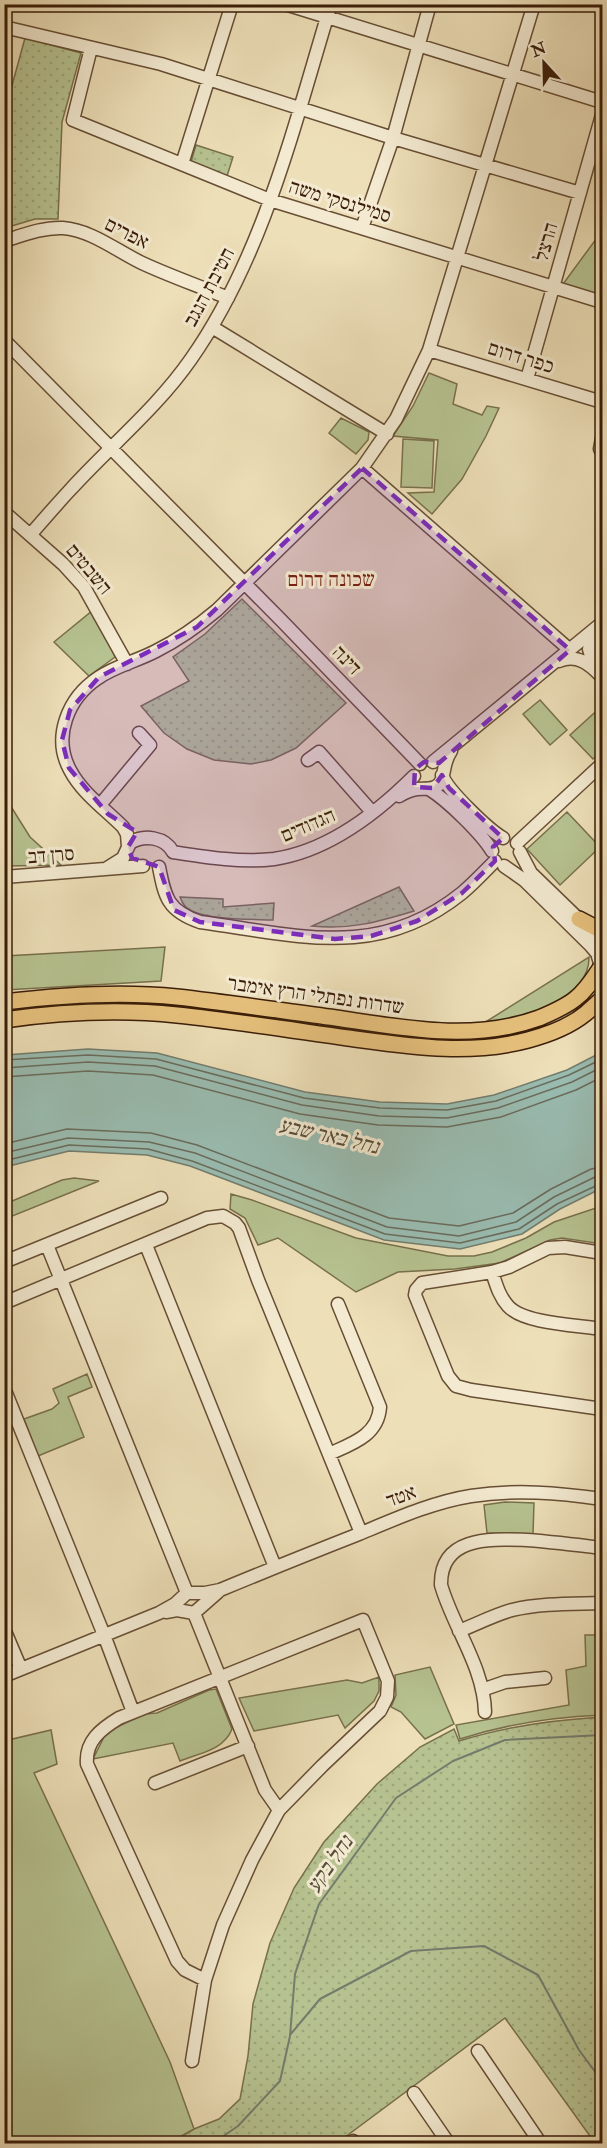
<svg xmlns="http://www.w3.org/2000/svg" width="607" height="2148" viewBox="0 0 607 2148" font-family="'IM FELL Double Pica','Frank Ruhl Libre',serif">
<defs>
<pattern id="grass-dots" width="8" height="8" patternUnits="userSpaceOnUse" patternTransform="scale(1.5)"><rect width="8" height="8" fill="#b6c290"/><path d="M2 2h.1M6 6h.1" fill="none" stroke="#9da67b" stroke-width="1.8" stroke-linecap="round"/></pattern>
</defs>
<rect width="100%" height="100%" fill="#eddfb8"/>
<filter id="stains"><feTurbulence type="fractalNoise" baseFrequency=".00333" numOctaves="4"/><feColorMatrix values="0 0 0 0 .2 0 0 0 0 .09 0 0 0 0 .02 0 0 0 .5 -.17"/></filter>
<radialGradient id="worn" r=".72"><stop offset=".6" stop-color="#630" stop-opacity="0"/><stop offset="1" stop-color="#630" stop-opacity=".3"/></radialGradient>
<path fill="url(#grass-dots)" stroke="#78704c" stroke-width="1.5" d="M25 38 81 53 62 122 58 219H35L5 228V111Z
M196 145 233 157 227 176 191 162Z
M242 599 346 703 296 748 271 760 251 764 214 760 187 749 164 733 141 706 189 681 173 657 205 634Z
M399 887 414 911C378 922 350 930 312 926Z
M180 897 223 899V907L274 903 273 920C252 919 199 921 185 906 182 903 181 900 180 897Z
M602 1717V2143H595L505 2018 337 2143 169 2144 194 2129 219 2119 240 2099 248 2056 253 2004 270 1943 294 1888 324 1842 377 1784 420 1747 454 1729 459 1741C506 1726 553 1720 602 1717Z"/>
<path fill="#b6c290" stroke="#78704c" stroke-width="1.5" d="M602 231V296L563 284Z
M429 373 457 384 453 404 482 415 487 406 499 408 486 436 462 479 432 514 408 493 434 492 438 440 393 436 413 406Z
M341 418 369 432 368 440 356 454 329 433Z
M403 439 434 441 432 488 401 487Z
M92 611 111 647 115 657 89 676 54 642Z
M540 700 567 730 550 745 523 714Z
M602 706V751L593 759 570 735Z
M5 797 30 837 61 865 5 866Z
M567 812 600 847 560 885 527 849Z
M165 947 161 981 5 990V956Z
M589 957C590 1000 518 1019 484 1023Z
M74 1178 99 1181 5 1219V1204L62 1180Z
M231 1194 252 1200 356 1238 448 1256H474L492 1252 526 1238 554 1222 602 1206V1244L562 1238 550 1240 500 1263 455 1269 398 1272 356 1292 278 1238 258 1245 245 1218 230 1209Z
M87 1374 92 1387 68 1397 84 1437 38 1456 24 1419 52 1409 59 1403 53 1389Z
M505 1502 534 1503 533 1534 487 1533 484 1505Z
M585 1635H602V1715C554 1717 506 1724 460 1739L456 1725 569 1705 566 1670 586 1666Z
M430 1667 454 1724 425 1739 401 1712 391 1707 396 1695 395 1675Z
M379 1677V1691L374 1701 345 1728 338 1715 254 1731 239 1698 347 1680 362 1683Z
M216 1689 232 1729C224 1750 200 1753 180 1761L173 1743 93 1759 105 1735 115 1728 144 1714 157 1713 209 1690Z
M51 1730 57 1764 34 1773 170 2062 194 2129 169 2143H5V1731L8 1740Z"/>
<path fill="#99bcb1" stroke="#737c6d" stroke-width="1.5" d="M88 1049 157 1053 305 1092 380 1102 447 1104 494 1095 567 1070 602 1052V1188L560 1209 522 1234 460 1249 384 1240 190 1166 147 1155 69 1151 5 1167V1055Z"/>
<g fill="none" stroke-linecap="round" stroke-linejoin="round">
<path stroke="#6a6c5c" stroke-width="1.5" d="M4 1060 88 1055 156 1059 304 1098 380 1108 447 1110 496 1101 569 1075 602 1059
M4 1068 88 1062 155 1066 302 1105 379 1116 447 1118 498 1108 572 1082 602 1067
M4 1077 88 1071 153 1075 300 1114 378 1125 447 1127 501 1117 576 1090 602 1077
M4 1144 67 1129 151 1133 197 1145 389 1218 459 1226 513 1213 551 1189 591 1169 602 1167
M4 1153 68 1138 149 1142 195 1153 387 1227 459 1236 516 1222 554 1197 595 1177 602 1176
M4 1161 69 1145 148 1149 192 1161 385 1234 460 1243 519 1229 557 1204 602 1183"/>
<path stroke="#737c6d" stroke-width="2" d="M290 2035 320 1999 411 1951 484 1946 538 1975 579 2050 602 2081
M212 2144 238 2126 280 2081 290 2036 295 1974 319 1904 396 1798 453 1761 505 1740 602 1735"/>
<defs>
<path id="minor" d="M285 4 602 102
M4 27 161 64 393 138 580 193
M91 48 73 120 270 200 602 302
M182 164 232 4
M362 228 393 138 430 4
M4 241C23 235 43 227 63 228 91 230 117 251 142 263 170 276 199 286 228 298
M212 327 387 434
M4 340 281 620 420 764
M429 350 602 402
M527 379 602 115
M600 449 602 438
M362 468 570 650
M4 512 63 564 84 587 127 664
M31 534C44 519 57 504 70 490 110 446 157 408 191 359 264 255 294 125 331 4
M559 661C577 653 591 665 602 677
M595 669 589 649 596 629
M308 760 319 752 372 812
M433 762 602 623
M442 775C447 790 489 830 503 838
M429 789C447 800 481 833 492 851
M399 796C404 793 410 790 417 789 426 788 438 791 442 779 445 769 444 761 451 751
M100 805 150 745 139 733
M517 843 602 764
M128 847 127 834 123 827C105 809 82 793 70 770 52 737 68 698 98 678 115 666 137 661 156 651 178 640 198 626 217 610L362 468 396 419 429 350 534 4
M173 852C205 857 241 863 274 859 328 851 376 814 414 776
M520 852 531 873 591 931 602 939
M504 866 524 880 591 946 597 953 600 963
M159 867C165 898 168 911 200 922 297 935 378 961 462 893 474 883 484 872 495 861
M107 868 123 858 130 843C144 834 165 837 173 852
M4 877 143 866
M47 1245 187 1593
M146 1245 275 1567
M602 1253 565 1247 548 1248 509 1267 492 1272 422 1283 416 1290 415 1295 448 1376 456 1386 471 1390 602 1409
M4 1262 161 1198
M492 1272C496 1284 499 1296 508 1306 524 1324 578 1325 602 1329
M4 1303 207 1218 223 1216 235 1223 239 1228 258 1280 361 1533
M4 1388 104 1635 133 1712
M329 1454C351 1444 378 1436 380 1407L338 1304
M166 1612 177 1610 194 1613 218 1592
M194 1613 265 1790 279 1810
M4 1629 21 1669
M459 1631C477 1624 494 1615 512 1610 542 1603 572 1604 602 1603
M4 1676 159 1613 175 1604 187 1593H205L220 1590C266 1571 313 1552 359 1534 395 1519 433 1502 471 1496 515 1489 559 1493 602 1499
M482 1690 505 1682 545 1678
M485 1712C484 1667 453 1627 441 1585 440 1535 493 1539 527 1540 553 1542 578 1545 602 1548
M155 1783 248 1746
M478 2051 541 2144
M192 2061 205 1980 223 1925 252 1860 279 1810 322 1766 380 1711 387 1697 388 1681 363 1620 119 1718C101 1729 85 1741 87 1764L177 1961 185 1970 205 1980
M414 2093 449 2144
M353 2141 354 2144"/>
<path id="major" d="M579 919 602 931
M4 1002C62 995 120 991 177 997 230 1003 283 1011 336 1018 404 1028 473 1042 539 1018 551 1013 565 1007 575 999 586 991 593 979 601 967
M4 1020C61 1012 119 1009 177 1015 234 1021 291 1030 348 1038 408 1046 468 1056 528 1040 547 1035 570 1026 585 1014 591 1009 597 1003 602 999"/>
</defs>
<use href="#minor" stroke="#674e34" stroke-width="15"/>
<use href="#major" stroke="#3a1d08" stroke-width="18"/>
<use href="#minor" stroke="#f3ead1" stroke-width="12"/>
<use href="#major" stroke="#e6c07c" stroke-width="15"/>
</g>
<path fill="#7b2cbf" fill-opacity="0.2" stroke="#7b2cbf" stroke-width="4.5" stroke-dasharray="12 8" stroke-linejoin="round" d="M362 468 570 650 439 763 424 762 415 769 414 787 433 788 442 775 449 788 503 838 493 847 495 861 462 893 417 921 371 936 335 939 200 922 174 910 159 867 132 858 128 847 137 832 108 814 69 768 62 740 70 710 99 677 197 627Z"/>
<g text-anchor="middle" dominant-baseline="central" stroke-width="6" stroke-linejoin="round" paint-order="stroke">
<g font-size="20" fill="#3a1d08" stroke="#f3ead1">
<text transform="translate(340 201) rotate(17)">סמילנסקי משה</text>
<text transform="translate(127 233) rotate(27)">אפרים</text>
<text transform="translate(546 242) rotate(-74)">הרצל</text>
<text transform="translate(209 287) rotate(-62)">חטיבת הנגב</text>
<text transform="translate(521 357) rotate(17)">כפר דרום</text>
<text transform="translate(89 569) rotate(50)">השבטים</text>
<text transform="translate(347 660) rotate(46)">דינה</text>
<text transform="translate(308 825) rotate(-23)">הגדודים</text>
<text transform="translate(51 855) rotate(-4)">סרן דב</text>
<text transform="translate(316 995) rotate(8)">שדרות נפתלי הרץ אימבר</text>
<text transform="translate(401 1496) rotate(-20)">אטד</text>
</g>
<g font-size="21" fill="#7a1f14" stroke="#f3ead1">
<text x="331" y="579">שכונה דרום</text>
</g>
<g font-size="21" font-style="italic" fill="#564d3b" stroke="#f3ead1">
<text transform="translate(329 1136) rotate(13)">נחל באר שבע</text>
<text transform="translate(330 1864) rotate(-55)">נחל בקע</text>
</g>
</g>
<rect width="607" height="2148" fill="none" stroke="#eddfb8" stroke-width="24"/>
<rect x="6" y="6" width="595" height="2136" fill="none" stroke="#3a1d08" stroke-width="3"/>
<rect x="12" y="12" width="583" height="2124" fill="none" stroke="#3a1d08" stroke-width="1.5"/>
<g transform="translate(544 63) rotate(338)" stroke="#f3ead1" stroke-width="4.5" paint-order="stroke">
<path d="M0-4.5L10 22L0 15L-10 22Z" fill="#3a1d08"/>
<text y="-9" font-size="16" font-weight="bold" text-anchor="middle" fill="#3a1d08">N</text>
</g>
<rect width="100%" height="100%" filter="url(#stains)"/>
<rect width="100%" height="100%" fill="url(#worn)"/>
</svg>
